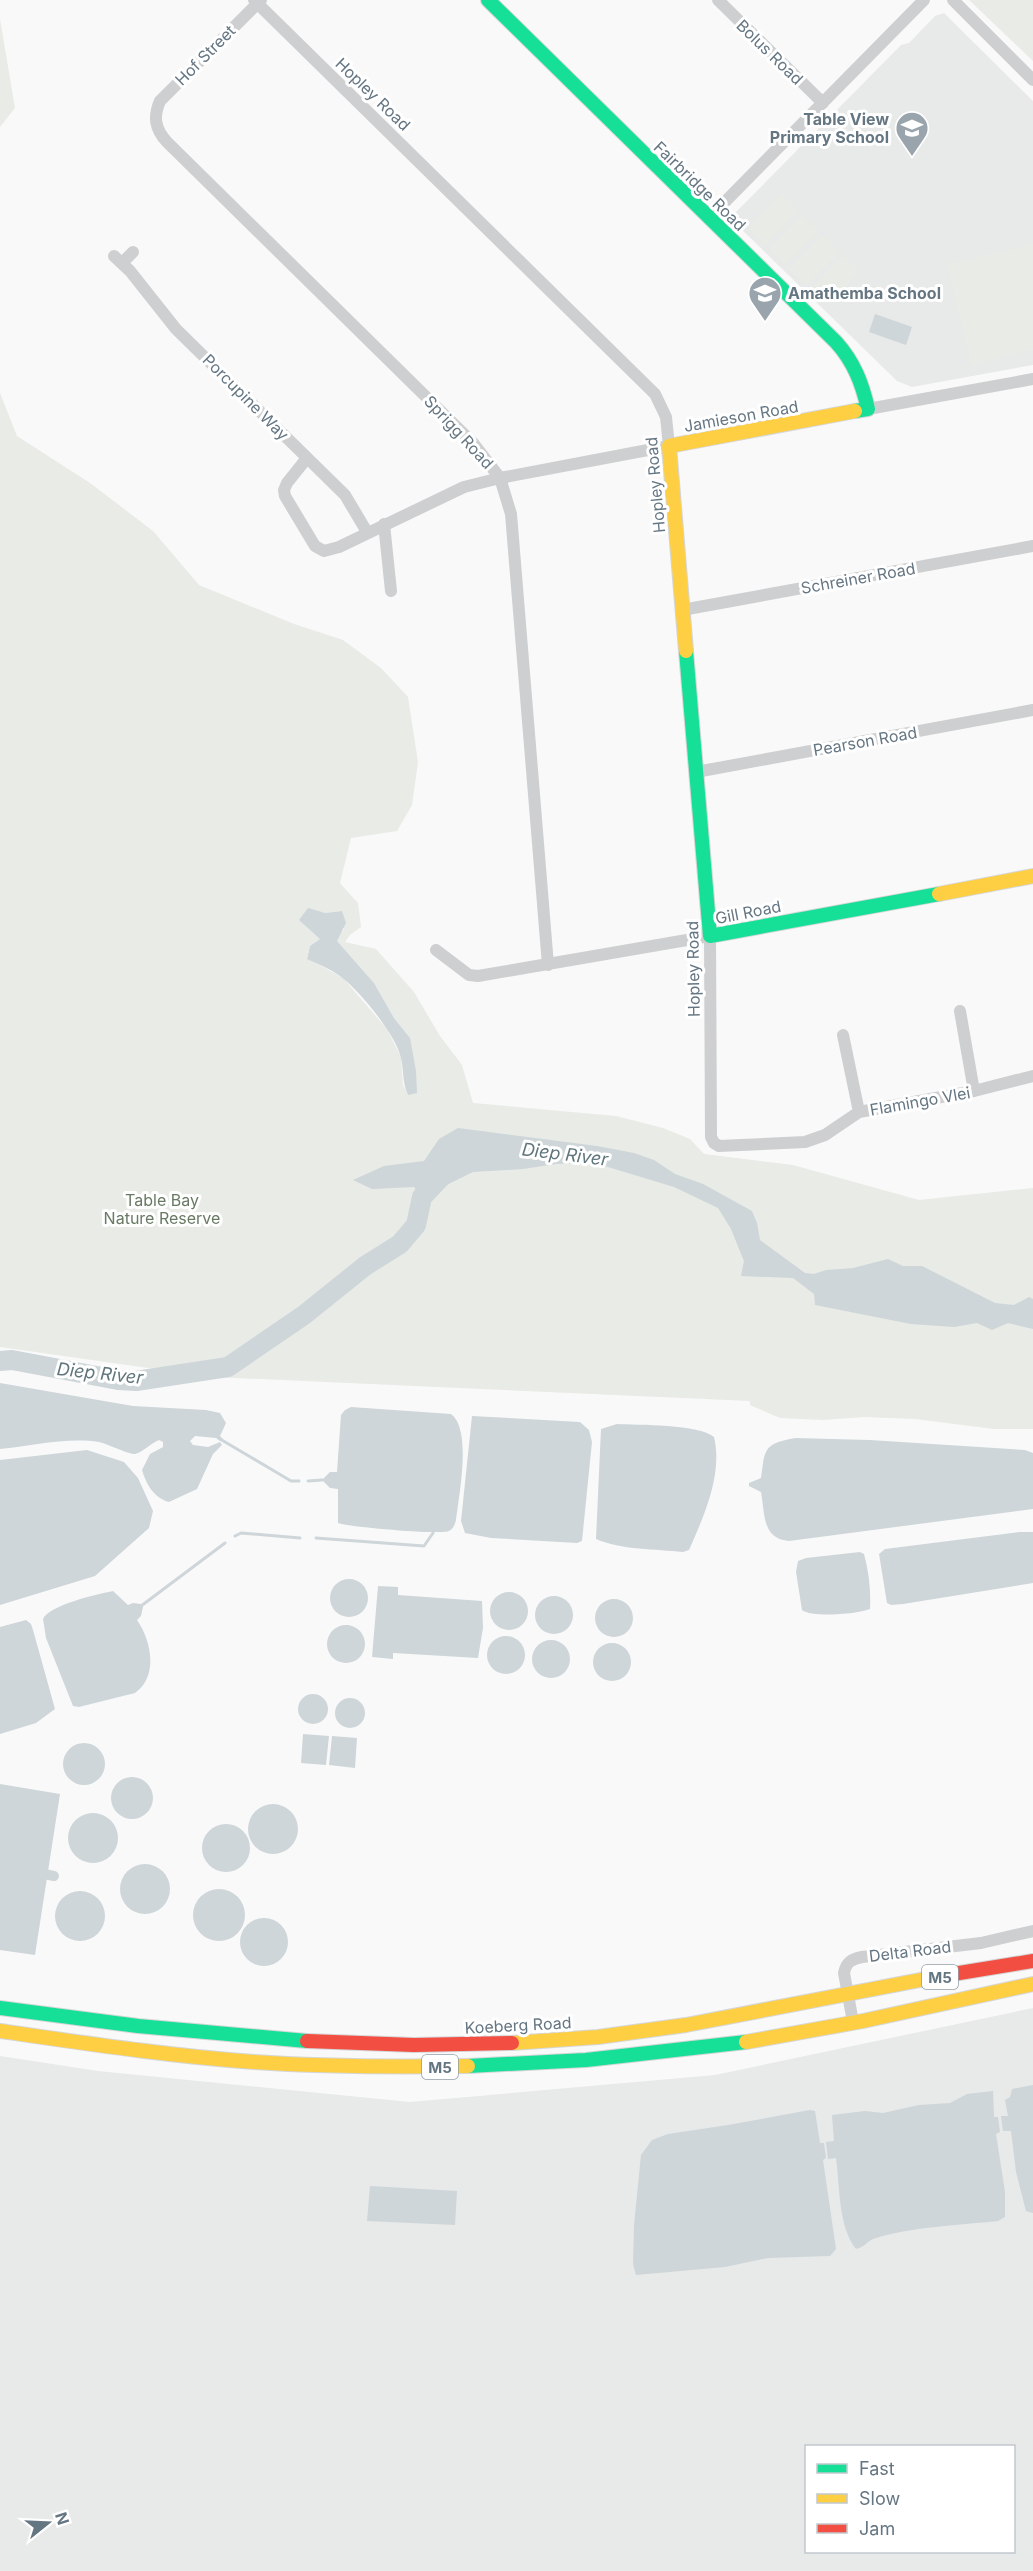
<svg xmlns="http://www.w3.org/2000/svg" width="1033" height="2571" viewBox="0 0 1033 2571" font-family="Inter,sans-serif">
<rect width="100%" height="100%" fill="#f9f9f9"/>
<path fill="#e8e9e9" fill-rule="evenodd" d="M944 13 1033 101V365L912 387 897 381 735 223V213L901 45 909 43 935 16Z
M1033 2008V2571H0V2056L98 2071 410 2102 715 2075ZM806 2446H1014V2552H806Z"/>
<path fill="#e8ebe6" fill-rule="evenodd" d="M969 0H1033V61Z
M0 19 15 108 0 127Z
M782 194 799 211 765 245 748 229Z
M802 215 819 231 785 265 769 249Z
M823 235 840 251 806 286 789 269Z
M1033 244V350L971 365 947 264Z
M843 255 860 271 826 305 810 289Z
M0 393 17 436 90 483 153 531 199 585 294 624 343 640 381 668 408 697 418 762 412 805 397 831 351 838 340 883 358 903 361 927 350 935 345 942 376 949 414 992 440 1036 462 1065 473 1103 616 1116 663 1128 690 1139 704 1154 793 1165 919 1200 1033 1188V1429H994L915 1419 864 1417 823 1420 780 1418 750 1405V1401L212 1377 0 1347ZM342 911 344 929 336 940 374 983 394 1018 410 1038 408 1095 403 1085 401 1057 387 1029 343 978 307 958 310 946 320 939 325 913Z"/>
<path fill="#ced6d9" d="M875 314 912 327 906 345 869 332Z
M308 908 325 913 342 911 346 923 337 941 374 983 394 1018 410 1038 416 1071 417 1093 408 1095C402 1082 404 1071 401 1058 396 1035 360 991 340 976 330 969 318 964 307 959L310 946 320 939 299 920Z
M458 1128 597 1146 634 1153 654 1160 675 1174 703 1184 752 1211 757 1223 760 1240 805 1273 814 1274 826 1270 853 1268 888 1259 903 1266H922L995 1303 1014 1305 1029 1297 1033 1299V1329L1008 1323 992 1330 977 1323 954 1327 911 1324 815 1305 814 1294 793 1278 741 1276 744 1261 731 1229 718 1208 674 1187 608 1167 586 1163 556 1164 523 1169 473 1172 422 1197 414 1187 372 1189 353 1180 384 1166 424 1161 439 1139Z
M0 1383 133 1406 206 1410 220 1413 226 1423 220 1436 223 1439 220 1441 216 1438 195 1436 190 1441 193 1445 208 1447 220 1442 222 1445 213 1454 197 1489 169 1502C154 1498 146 1484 142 1470L150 1454 163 1447V1442L159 1440C151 1443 143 1452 135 1454 130 1455 108 1444 99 1442 67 1437 32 1446 0 1449Z
M351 1407 451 1414C472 1429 459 1495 456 1520 455 1524 454 1528 449 1531 440 1535 348 1527 338 1523V1489L330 1488 322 1480 330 1472H337L341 1415 345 1410Z
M472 1416 580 1422 589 1430 592 1442 582 1541 577 1543 491 1538 465 1533 461 1521Z
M617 1424C638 1425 699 1424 714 1437 723 1474 704 1516 689 1550L683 1552C656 1549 621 1550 596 1539L601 1429Z
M795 1438 870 1440 1025 1450 1033 1453V1509L789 1541C762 1539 765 1514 761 1492L749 1486V1483L761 1478C765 1448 764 1444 795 1438Z
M87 1450 124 1462 138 1478 153 1511 149 1528 95 1576 0 1605V1460Z
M1019 1532H1033V1583L903 1604 891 1605 887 1603 879 1554 885 1549Z
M860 1552 864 1554C869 1572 871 1591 870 1609 858 1614 812 1618 802 1610L796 1572 798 1561 806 1558Z
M330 1598a19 19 0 1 1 38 0a19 19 0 1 1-38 0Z
M378 1586 398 1587V1595L482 1601 483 1628 478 1658 393 1653V1659L372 1657Z
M113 1591 128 1605 133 1603 141 1604 143 1607 141 1616 137 1620C151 1640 159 1676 135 1693L79 1707 73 1706 46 1638 43 1619C49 1605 98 1594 113 1591Z
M490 1611a19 19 0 1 1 38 0a19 19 0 1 1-38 0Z
M535 1615a19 19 0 1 1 38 0a19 19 0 1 1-38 0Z
M595 1618a19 19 0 1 1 38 0a19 19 0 1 1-38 0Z
M26 1620 31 1624 33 1630 55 1709 36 1723 0 1734V1627Z
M327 1644a19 19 0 1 1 38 0a19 19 0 1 1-38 0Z
M487 1655a19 19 0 1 1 38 0a19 19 0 1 1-38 0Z
M532 1659a19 19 0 1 1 38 0a19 19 0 1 1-38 0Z
M593 1662a19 19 0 1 1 38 0a19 19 0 1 1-38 0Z
M298 1709a15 15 0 1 1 30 0a15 15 0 1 1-30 0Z
M335 1713a15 15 0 1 1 30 0a15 15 0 1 1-30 0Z
M303 1734 329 1736 326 1765 301 1763Z
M332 1736 357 1738 355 1768 329 1765Z
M63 1764a21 21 0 1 1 42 0a21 21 0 1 1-42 0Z
M111 1798a21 21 0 1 1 42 0a21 21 0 1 1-42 0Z
M0 1784 60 1794 35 1955 0 1950Z
M248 1829a25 25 0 1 1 50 0a25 25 0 1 1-50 0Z
M68 1838a25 25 0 1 1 50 0a25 25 0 1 1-50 0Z
M202 1848a24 24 0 1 1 48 0a24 24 0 1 1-48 0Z
M120 1889a25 25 0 1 1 50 0a25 25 0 1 1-50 0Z
M193 1915a26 26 0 1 1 52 0a26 26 0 1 1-52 0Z
M55 1916a25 25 0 1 1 50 0a25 25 0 1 1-50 0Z
M240 1942a24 24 0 1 1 48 0a24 24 0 1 1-48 0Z
M1033 2085V2213L1026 2211 1016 2172 1011 2131H1003L1001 2116H1008L1005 2100 1010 2097 1012 2089Z
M993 2091 994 2117H998L1000 2132 996 2134 1005 2192V2217L998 2221C961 2225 911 2227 876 2238 868 2240 865 2247 856 2249 838 2226 840 2187 836 2158L828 2159 826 2142 834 2141 832 2115 865 2111 883 2113 919 2105 950 2103 967 2094Z
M810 2110 815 2111 820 2143H824L826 2158 823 2160 836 2249 830 2256 768 2258 725 2267 636 2275 633 2264 634 2225 641 2155 652 2140 668 2134 728 2125Z
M370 2186 457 2191 455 2225 367 2221Z"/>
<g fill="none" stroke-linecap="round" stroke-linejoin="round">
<path stroke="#ced6d9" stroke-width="3" d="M220 1439 291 1481H299
M308 1481 322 1480
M235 1536 241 1533 300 1538
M316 1538 424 1546 433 1533
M141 1606 225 1543"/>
<path stroke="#ced6d9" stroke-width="10" d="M34 1872 54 1876"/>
<path stroke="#ced6d9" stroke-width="20" d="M0 1361 12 1360 118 1380 136 1381 228 1367 304 1315 365 1266 400 1244 416 1225 422 1197 441 1177"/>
<defs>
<path id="fast" d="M488 0 836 342C854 362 862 383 868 409L855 411
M686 651 710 936 939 894
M0 2008 138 2026 307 2041
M468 2066 586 2060 746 2042"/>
<path id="slow" d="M686 651 669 446 855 411
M939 894 1033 876
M0 2031C84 2043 169 2056 254 2062 325 2067 397 2067 468 2066
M746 2042 863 2021 1033 1984
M512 2043 598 2037 686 2025 941 1976"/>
<path id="jam" d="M941 1976 1033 1961
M307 2041 414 2045 512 2043"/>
</defs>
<use href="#fast" stroke="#d5d6d7" stroke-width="16"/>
<use href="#slow" stroke="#d5d6d7" stroke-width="16"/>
<use href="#jam" stroke="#d5d6d7" stroke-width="16"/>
<path stroke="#cecfd0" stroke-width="12" d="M254 0 655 394 666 417 669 446 500 478 464 487 339 547 324 551 315 546 285 496 284 490 287 483 307 458
M261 0 160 101C153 117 155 129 167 142L473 443 500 478 511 514 548 965
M718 0 823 103
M953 0 1033 80
M709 218 924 0
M114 256 130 271 176 329 345 495 367 532
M122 263 133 252
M868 409 1033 379
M384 524 391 591
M682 610 1033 546
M696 772 1033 710
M436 950 469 975 478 976 710 936 711 1137 714 1143 719 1146 805 1142 825 1135 859 1112 974 1091 1033 1076
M960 1011 974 1091
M843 1035 859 1112
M853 2022 844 1973C846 1962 852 1959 862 1957L981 1943 1033 1931"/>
<use href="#fast" stroke="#16e098" stroke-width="14"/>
<use href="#slow" stroke="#ffcf43" stroke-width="14"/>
<use href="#jam" stroke="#f24e42" stroke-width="14"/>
</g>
<defs>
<symbol id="school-pin" viewBox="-11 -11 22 30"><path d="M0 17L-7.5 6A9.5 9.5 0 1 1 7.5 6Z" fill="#99a4ac" stroke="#fff"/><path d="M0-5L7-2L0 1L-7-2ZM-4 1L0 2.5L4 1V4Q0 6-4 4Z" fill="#fff"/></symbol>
</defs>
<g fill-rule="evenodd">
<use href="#school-pin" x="893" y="109" width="38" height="52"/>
<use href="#school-pin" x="746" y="274" width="38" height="52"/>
</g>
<g text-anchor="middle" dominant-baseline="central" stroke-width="6" stroke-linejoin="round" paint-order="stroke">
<g fill="#fff" stroke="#939fa8" stroke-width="1.5">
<rect x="922" y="1965" width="36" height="24" rx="4.5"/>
<rect x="422" y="2055" width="36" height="24" rx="4.5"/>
</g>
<g font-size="15" font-weight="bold" fill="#657683">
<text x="940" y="1977">M5</text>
<text x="440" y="2067">M5</text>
</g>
<g font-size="16" fill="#657683" stroke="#fff">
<text transform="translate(770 52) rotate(44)">Bolus Road</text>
<text transform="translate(205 55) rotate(-45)">Hof Street</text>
<text transform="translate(373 94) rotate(44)">Hopley Road</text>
<text transform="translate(700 186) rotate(44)">Fairbridge Road</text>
<text transform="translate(246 397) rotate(45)">Porcupine Way</text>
<text transform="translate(741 416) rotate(-10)">Jamieson Road</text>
<text transform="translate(459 432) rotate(47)">Sprigg Road</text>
<text transform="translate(655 485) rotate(-95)">Hopley Road</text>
<text transform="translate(858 578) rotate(-10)">Schreiner Road</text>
<text transform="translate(865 741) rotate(-10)">Pearson Road</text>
<text transform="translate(748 912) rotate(-11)">Gill Road</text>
<text transform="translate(693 969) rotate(-91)">Hopley Road</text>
<text transform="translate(920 1101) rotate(-10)">Flamingo Vlei</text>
<text transform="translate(910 1951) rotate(-7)">Delta Road</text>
<text transform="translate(518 2025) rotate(-3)">Koeberg Road</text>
</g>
<g font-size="16" font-weight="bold" fill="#657683" stroke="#fff" text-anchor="end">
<text x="889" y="119">Table View<tspan x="889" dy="18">Primary School</tspan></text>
<text x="788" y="293" text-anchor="start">Amathemba School</text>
</g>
<g font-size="16" fill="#687a64" stroke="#fff">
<text x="162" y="1200">Table Bay<tspan x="162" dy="18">Nature Reserve</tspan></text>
</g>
<g font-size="18" font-style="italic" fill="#60757c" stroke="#fff">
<text transform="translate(565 1154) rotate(7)">Diep River</text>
<text transform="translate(100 1373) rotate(6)">Diep River</text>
</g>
</g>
<rect x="805" y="2445" width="210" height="108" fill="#ffffff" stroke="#c1c8cd" stroke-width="1.5"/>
<rect x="817" y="2464" width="30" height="9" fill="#16e098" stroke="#c1c8cd" stroke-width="1.5"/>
<text x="859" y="2475" font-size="18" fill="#657683">Fast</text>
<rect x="817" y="2494" width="30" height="9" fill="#ffcf43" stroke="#c1c8cd" stroke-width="1.5"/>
<text x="859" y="2505" font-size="18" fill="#657683">Slow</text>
<rect x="817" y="2524" width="30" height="9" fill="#f24e42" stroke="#c1c8cd" stroke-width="1.5"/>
<text x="859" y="2535" font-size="18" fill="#657683">Jam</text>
<g transform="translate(48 2523) rotate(72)" stroke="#ffffff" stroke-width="4.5" paint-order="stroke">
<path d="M0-4.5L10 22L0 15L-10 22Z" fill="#657683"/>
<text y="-9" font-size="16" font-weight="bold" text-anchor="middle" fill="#657683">N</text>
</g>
</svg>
